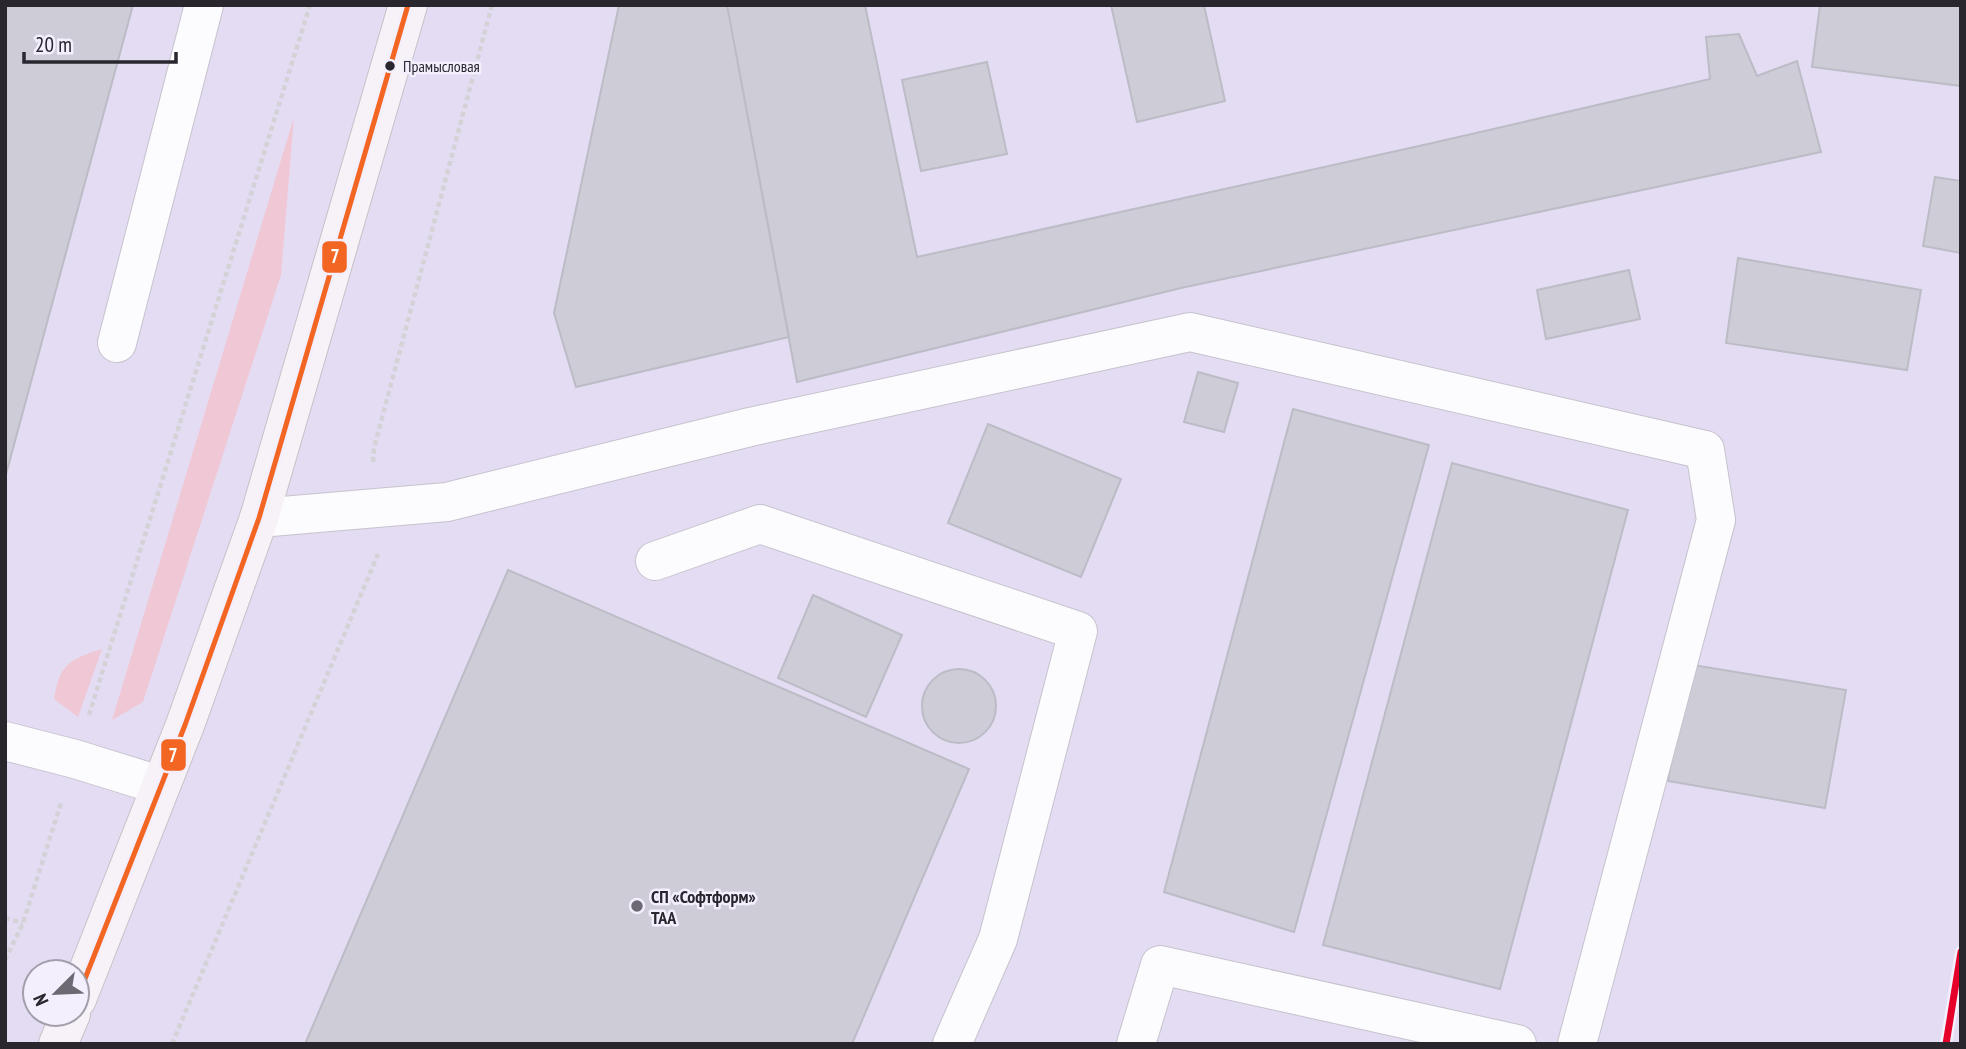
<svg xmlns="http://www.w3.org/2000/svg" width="1966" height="1049" viewBox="0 0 1966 1049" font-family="'PT Sans Narrow',sans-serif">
<rect width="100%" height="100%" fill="#e9e5f2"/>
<path fill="#e4dcf3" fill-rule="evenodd" d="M5 5H1961V1044H5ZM35 972H77V1014H35Z"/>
<path fill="#f0c8d5" d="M294 117 281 275 143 702 112 720Z
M102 649 78 717 54 699C60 664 68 660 102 649Z"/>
<path fill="#cdccd7" stroke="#bcbcc6" stroke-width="2" d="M5 5H133L5 478Z
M619 5H727L789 337 576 387 554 313Z
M727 5H865L917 257 1428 144 1710 79 1706 37 1739 34 1757 76 1797 61 1821 152 1181 288 797 382Z
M1111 5H1204L1225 101 1137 122Z
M1820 5H1961V86L1812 67Z
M987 62 1007 154 921 171 902 80Z
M1935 177 1961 181V253L1923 246Z
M1738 258 1921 290 1907 370 1726 343Z
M1629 270 1640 319 1546 339 1537 290Z
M1198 372 1238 383 1224 432 1184 422Z
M1293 409 1429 445 1294 932 1164 892Z
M988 424 1121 479 1081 577 948 523Z
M1452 463 1628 510 1500 989 1323 945Z
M508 570 969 769 852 1044H305Z
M813 595 902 635 866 717 778 678Z
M1687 664 1846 690 1825 808 1668 781Z
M922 706a37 37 0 1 1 74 0a37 37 0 1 1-74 0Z"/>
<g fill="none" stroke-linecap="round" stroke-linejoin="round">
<defs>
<path id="minor" d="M117 343 204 5
M259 518 447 502 750 427 1190 332 1705 450 1716 520 1577 1044
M655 561 760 524 1078 631 998 939 952 1044
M5 741 75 759 159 785
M1136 1044 1160 965 1517 1044"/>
<path id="major" d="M77 999 185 725 259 518 408 5
M58 1044 71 1014"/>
</defs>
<use href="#minor" stroke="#c6c3cd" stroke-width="40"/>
<use href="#major" stroke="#c4c2c8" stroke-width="40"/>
<path stroke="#d4d2d6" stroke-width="4.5" stroke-dasharray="5 3.5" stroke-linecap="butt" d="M373 462 374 448 492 5
M89 715 310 5
M5 918 23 923
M5 960 23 923 61 803
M172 1044 378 554"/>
<use href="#minor" stroke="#fcfbfd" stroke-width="38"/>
<use href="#major" stroke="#f7f2f7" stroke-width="38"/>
<defs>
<path id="bus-1" d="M77 999 185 725 259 518 408 5"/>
</defs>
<use href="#bus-1" stroke="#f4effd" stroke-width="10"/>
<use href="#bus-1" stroke="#f26522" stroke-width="5"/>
<defs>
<path id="rail-1" d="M1946 1044 1961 952"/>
</defs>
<use href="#rail-1" stroke="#f4effd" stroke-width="12"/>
<use href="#rail-1" stroke="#e4002b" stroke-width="7"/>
</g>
<circle fill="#29262e" stroke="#f4effd" stroke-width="2.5" cx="390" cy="66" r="6"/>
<circle fill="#6c6973" stroke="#f4effd" stroke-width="2.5" cx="637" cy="906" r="7"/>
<g text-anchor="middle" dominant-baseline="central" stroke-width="5" stroke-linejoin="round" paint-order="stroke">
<g font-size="16" fill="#29262e" stroke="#f4effd" text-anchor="start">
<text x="403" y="66">Прамысловая</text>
</g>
<g font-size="18" font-weight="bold" fill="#29262e" stroke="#f4effd" text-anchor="start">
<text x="651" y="896">СП «Софтформ»<tspan x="651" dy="21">ТАА</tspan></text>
</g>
</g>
<g stroke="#f4effd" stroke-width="2.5">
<rect x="321" y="240" width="27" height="34" rx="7" fill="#f26522"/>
<rect x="160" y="738" width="27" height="34" rx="7" fill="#f26522"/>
</g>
<g font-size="19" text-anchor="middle" font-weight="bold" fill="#fff">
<text x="335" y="263">7</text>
<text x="173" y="762">7</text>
</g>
<rect width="1966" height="1049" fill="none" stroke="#29262e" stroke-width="14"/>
<g transform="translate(56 993) rotate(246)"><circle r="33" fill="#f4effd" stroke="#a39faa" stroke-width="2"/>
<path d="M0-5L12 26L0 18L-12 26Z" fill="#6c6973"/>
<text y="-10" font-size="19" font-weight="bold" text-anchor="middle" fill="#29262e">N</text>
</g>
<path d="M24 52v10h152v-10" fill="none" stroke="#29262e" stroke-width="3.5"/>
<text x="35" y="52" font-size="21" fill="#29262e" stroke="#f4effd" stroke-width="5" paint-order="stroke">20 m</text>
</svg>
